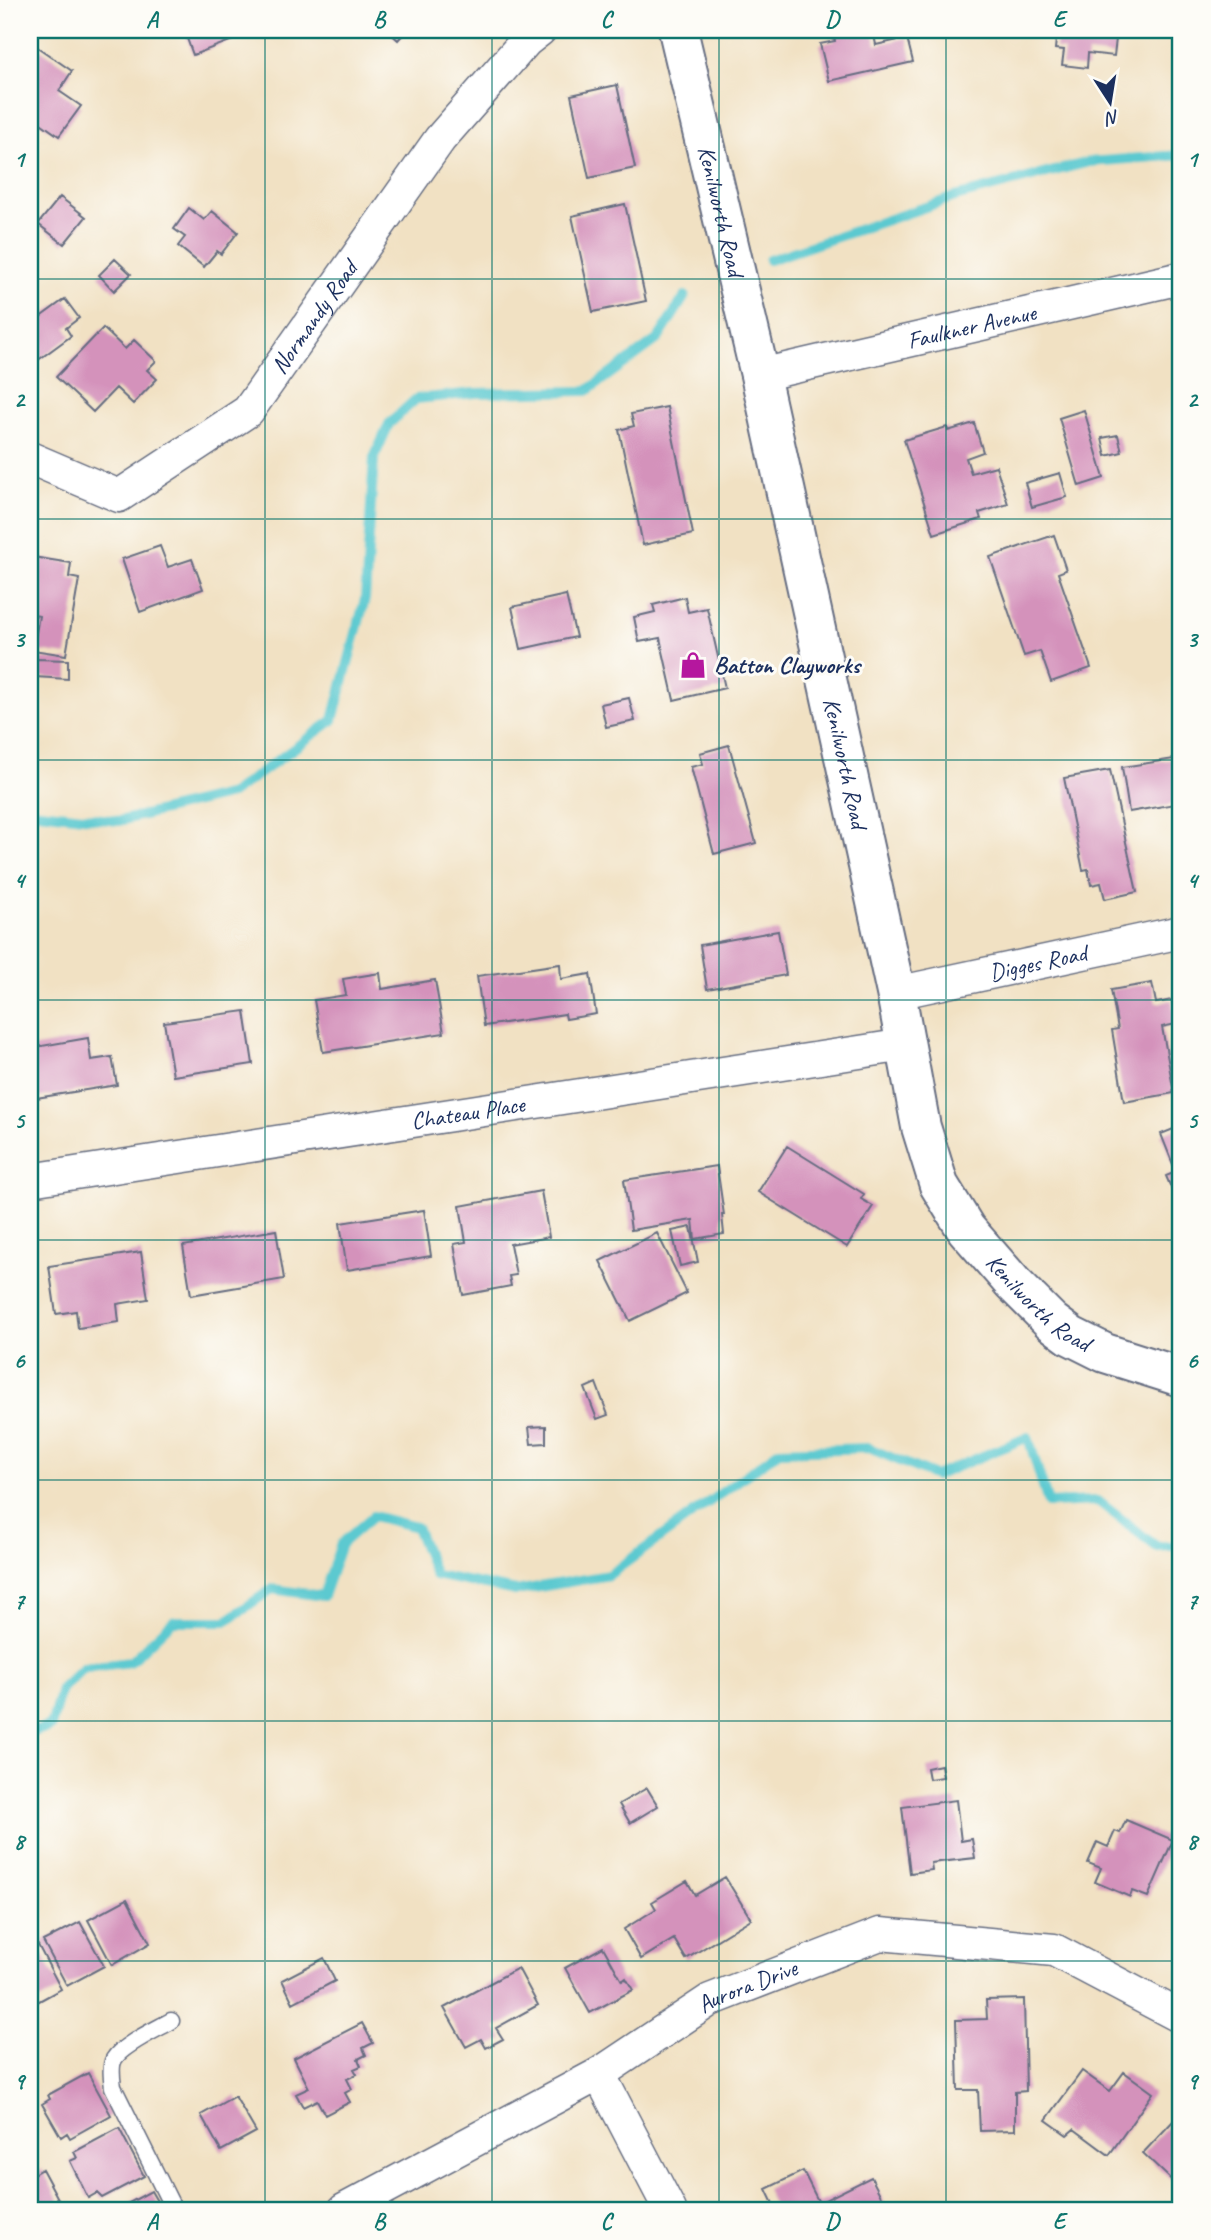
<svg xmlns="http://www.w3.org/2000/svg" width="1211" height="2240" viewBox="0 0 1211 2240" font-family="Caveat,sans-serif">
<rect width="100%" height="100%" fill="#fdfcf7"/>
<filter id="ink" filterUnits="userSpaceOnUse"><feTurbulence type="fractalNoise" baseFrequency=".0143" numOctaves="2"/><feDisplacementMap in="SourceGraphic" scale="14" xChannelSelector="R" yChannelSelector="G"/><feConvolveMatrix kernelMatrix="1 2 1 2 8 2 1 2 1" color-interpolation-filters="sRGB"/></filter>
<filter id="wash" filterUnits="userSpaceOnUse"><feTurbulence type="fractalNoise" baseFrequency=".00686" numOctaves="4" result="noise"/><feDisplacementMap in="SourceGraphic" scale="28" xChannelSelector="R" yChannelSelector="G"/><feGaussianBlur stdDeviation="1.57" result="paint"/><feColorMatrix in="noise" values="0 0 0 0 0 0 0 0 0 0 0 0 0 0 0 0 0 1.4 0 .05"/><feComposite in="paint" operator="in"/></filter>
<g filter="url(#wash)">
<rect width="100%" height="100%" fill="#f1e1c3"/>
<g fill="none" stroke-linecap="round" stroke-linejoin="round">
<path stroke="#5cc9d0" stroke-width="10" d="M769 260 955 197 1089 162 1181 155
M30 811 119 821 231 794 333 720 365 599 374 458 389 424 416 399 475 393 587 391 658 339 685 296
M30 1733 51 1726 61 1689 83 1668 130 1662 173 1621H226L272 1589 323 1596 341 1544 373 1516 416 1527 435 1575 516 1591 609 1575 779 1451 869 1448 935 1476 1028 1437 1048 1503 1098 1501 1157 1547 1181 1545"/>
</g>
<g id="blocks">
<path fill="#d492bb" d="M184 30H229L233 40 193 55Z
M387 30H407L398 40Z
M833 30H873L876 45 907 38 913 62 829 81 820 44 835 41Z
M1057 30H1117L1114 56 1088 53 1087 68 1062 65 1064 50 1055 49Z
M30 42 72 71 59 91 81 106 59 136 39 122 30 135Z
M617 85 635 168 589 178 571 95Z
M60 197 86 217 64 244 38 224Z
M625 204 646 301 593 312 572 216Z
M189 208 204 220 212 211 238 232 221 254 217 251 204 267 178 246 185 237 174 229Z
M115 259 131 274 114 291 99 275Z
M65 299 79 318 66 328 71 336 30 366V319L32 323Z
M103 328 125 349 134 340 156 361 147 370 157 379 133 404 116 388 93 412 56 377Z
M667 407 693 534 643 545 619 430 634 426 631 414Z
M1084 410 1104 478 1079 486 1059 418Z
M974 423 983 452 966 458 971 473 996 466 1008 504 979 513 981 519 934 534 904 440 947 427 948 431Z
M1118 435 1122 452 1106 456 1102 438Z
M1060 473 1067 497 1032 507 1025 483Z
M1054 535 1066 570 1058 573 1091 668 1051 682 1040 651 1024 656 990 557Z
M160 546 168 567 192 559 203 589 140 612 122 559Z
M33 557 71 563 69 577 79 579 66 655 33 650 39 616 30 614V578Z
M566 595 576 637 521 649 512 607Z
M685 597 688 612 707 608 725 688 674 700 660 638 639 642 634 617 655 612 653 605Z
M35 659 68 660V679L35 677Z
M629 698 635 721 606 727 601 704Z
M729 745 756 843 714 854 691 767 703 764 700 753Z
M1181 758V803L1129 812 1122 767Z
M1110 770 1137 892 1105 899 1101 883 1091 885 1088 869 1083 870 1064 778Z
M778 931 786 975 707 989 700 945Z
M560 964 561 979 590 974 596 1014 566 1019 565 1014 484 1026 477 976Z
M380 973 382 989 435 980 444 1033 323 1052 314 1000 346 995 343 979Z
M1152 983 1156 1003 1172 1000 1176 1024 1162 1027 1174 1093 1124 1102 1112 1030 1118 1029 1111 990Z
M245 1011 253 1064 173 1076 164 1022Z
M88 1038 91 1060 112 1057 117 1085 30 1099V1048Z
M1181 1126V1211L1166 1176 1176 1172 1161 1134Z
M787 1146 864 1194 861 1199 873 1206 847 1247 758 1192Z
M717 1166 724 1215H722L724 1234 695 1239 693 1220 631 1230 624 1180Z
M541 1191 549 1237 510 1244 516 1275 509 1276 511 1286 463 1295 454 1244 466 1242 460 1206Z
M424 1210 431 1256 347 1270 340 1223Z
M691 1227 698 1262 680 1266 672 1231Z
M276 1230 284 1279 191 1295 183 1246Z
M657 1233 687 1293 630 1321 600 1261Z
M141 1252 148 1299 117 1304 119 1322 78 1328 76 1311 56 1314 49 1266Z
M596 1383 608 1415 597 1419 585 1388Z
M546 1426V1443L531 1444 529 1427Z
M941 1765 943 1777 929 1779 927 1768Z
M647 1788 658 1806 630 1823 619 1804Z
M956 1800 961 1841 972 1839 975 1858 931 1863 932 1870 910 1873 902 1807Z
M1126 1820 1173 1840 1148 1897 1132 1891 1130 1897 1095 1882 1101 1868 1088 1863 1097 1842 1108 1847 1115 1831 1120 1833Z
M725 1877 751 1919 686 1959 674 1939 641 1959 624 1929 656 1909 652 1902 687 1881 695 1895Z
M127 1899 150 1943 112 1965 88 1920Z
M80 1922 104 1966 67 1986 43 1941Z
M38 1945 61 1989 30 2006V1949Z
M603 1947 622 1981 626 1978 633 1990 590 2013 565 1968Z
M324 1958 335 1981 293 2003 282 1980Z
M518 1968 538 2005 496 2028 503 2039 486 2048 481 2039 466 2047 444 2008Z
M1024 1999 1026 2091 1015 2092V2130L980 2131 978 2090H958L956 2020 987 2019 986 2000Z
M362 2023 373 2043 363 2048 366 2055 358 2059 361 2066 354 2069 357 2074 347 2079 352 2089 345 2093 350 2102 325 2115 317 2100 303 2107 296 2094 309 2088 294 2058Z
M1082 2071 1110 2091 1124 2072 1153 2093 1109 2155 1074 2129 1067 2135 1046 2120Z
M88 2073 111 2115 70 2138 67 2133 61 2137 42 2104 50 2099 48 2095Z
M235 2096 256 2132 221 2151 201 2115Z
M1175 2119 1181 2125V2189L1143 2153Z
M119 2128 144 2176 102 2198 97 2193 88 2198 70 2161 77 2158 74 2152Z
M42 2169 62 2206 53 2210H30V2176Z
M803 2171 819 2203 871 2177 887 2208 881 2210H776L766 2189Z
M151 2191 162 2210H116Z"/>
</g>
</g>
<g filter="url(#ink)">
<use href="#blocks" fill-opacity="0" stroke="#666d81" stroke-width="2"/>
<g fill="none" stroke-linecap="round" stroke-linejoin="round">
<defs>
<path id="service" d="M171 2021C157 2029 122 2045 114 2059 110 2066 112 2079 113 2087L174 2210"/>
<g id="minor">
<path id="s1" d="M760 375 1181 278"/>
<path id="s2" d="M30 458 119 496 248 411 440 139 526 41 540 30"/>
<path id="s3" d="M896 993 1181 932"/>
<path id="s4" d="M30 1180 905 1045"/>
<path d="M599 2074 670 2210"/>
<path id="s5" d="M344 2210 599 2074 710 2000 880 1934 1054 1950 1181 2017"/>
</g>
<g id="tertiary">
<path id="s6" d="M678 30 760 375 896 993 921 1127 939 1185 966 1229 1013 1283 1052 1322 1071 1336 1105 1353 1181 1377"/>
</g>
</defs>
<use href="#service" stroke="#666d81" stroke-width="19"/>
<use href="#minor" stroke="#666d81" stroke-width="35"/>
<use href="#tertiary" stroke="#666d81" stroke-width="42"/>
<use href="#service" stroke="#fff" stroke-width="16"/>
<use href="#minor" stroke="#fff" stroke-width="32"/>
<use href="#tertiary" stroke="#fff" stroke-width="38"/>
</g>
</g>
<path fill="none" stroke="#0f766e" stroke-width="2" stroke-opacity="0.55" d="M265 30V2210M492 30V2210M719 30V2210M946 30V2210M30 279H1181M30 519H1181M30 760H1181M30 1000H1181M30 1240H1181M30 1480H1181M30 1721H1181M30 1961H1181"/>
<defs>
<symbol id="shop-bare" viewBox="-9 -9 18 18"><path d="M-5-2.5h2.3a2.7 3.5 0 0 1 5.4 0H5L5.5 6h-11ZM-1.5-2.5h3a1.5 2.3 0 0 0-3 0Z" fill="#b5179e" stroke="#fdfcf7" stroke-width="2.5" paint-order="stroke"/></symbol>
</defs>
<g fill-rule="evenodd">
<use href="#shop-bare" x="674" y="646" width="38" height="38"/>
</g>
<g text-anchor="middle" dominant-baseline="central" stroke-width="6" stroke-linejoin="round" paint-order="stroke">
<g font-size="24" fill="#1b2f5e" stroke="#fdfcf7">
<text stroke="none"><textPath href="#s6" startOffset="186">Kenilworth Road</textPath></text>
<text stroke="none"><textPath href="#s2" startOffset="366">Normandy Road</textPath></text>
<text stroke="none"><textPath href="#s1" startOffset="217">Faulkner Avenue</textPath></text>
<text stroke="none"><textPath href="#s6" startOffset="752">Kenilworth Road</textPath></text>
<text stroke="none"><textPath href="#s3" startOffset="145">Digges Road</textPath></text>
<text stroke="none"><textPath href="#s4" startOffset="443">Chateau Place</textPath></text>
<text stroke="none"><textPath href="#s6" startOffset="1340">Kenilworth Road</textPath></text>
<text stroke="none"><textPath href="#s5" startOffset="462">Aurora Drive</textPath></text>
</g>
<g font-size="24" font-weight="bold" fill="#1b2f5e" stroke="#fdfcf7" text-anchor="start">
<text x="714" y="665">Batton Clayworks</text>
</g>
</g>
<rect width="1211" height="2240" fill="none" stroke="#fdfcf7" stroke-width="77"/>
<g transform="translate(1110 102) rotate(168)" stroke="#fdfcf7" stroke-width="5" paint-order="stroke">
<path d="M0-5L12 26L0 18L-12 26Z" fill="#1b2f5e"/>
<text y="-10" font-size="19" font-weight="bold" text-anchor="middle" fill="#1b2f5e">N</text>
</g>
<rect x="38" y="38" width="1134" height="2164" fill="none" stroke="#0f766e" stroke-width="2.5"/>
<g font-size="23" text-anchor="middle" font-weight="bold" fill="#0f766e">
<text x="152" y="27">A</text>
<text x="379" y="27">B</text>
<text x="606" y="27">C</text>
<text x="832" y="27">D</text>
<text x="1059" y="27">E</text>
<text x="19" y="167">1</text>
<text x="1192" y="167">1</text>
<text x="19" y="407">2</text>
<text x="1192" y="407">2</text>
<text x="19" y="647">3</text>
<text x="1192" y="647">3</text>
<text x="19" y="888">4</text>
<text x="1192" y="888">4</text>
<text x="19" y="1128">5</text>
<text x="1192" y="1128">5</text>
<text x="19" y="1368">6</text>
<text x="1192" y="1368">6</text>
<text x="19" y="1609">7</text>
<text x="1192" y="1609">7</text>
<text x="19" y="1849">8</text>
<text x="1192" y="1849">8</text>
<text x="19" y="2089">9</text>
<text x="1192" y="2089">9</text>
<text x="152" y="2229">A</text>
<text x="379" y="2229">B</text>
<text x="606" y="2229">C</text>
<text x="832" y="2229">D</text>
<text x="1059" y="2229">E</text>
</g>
</svg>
